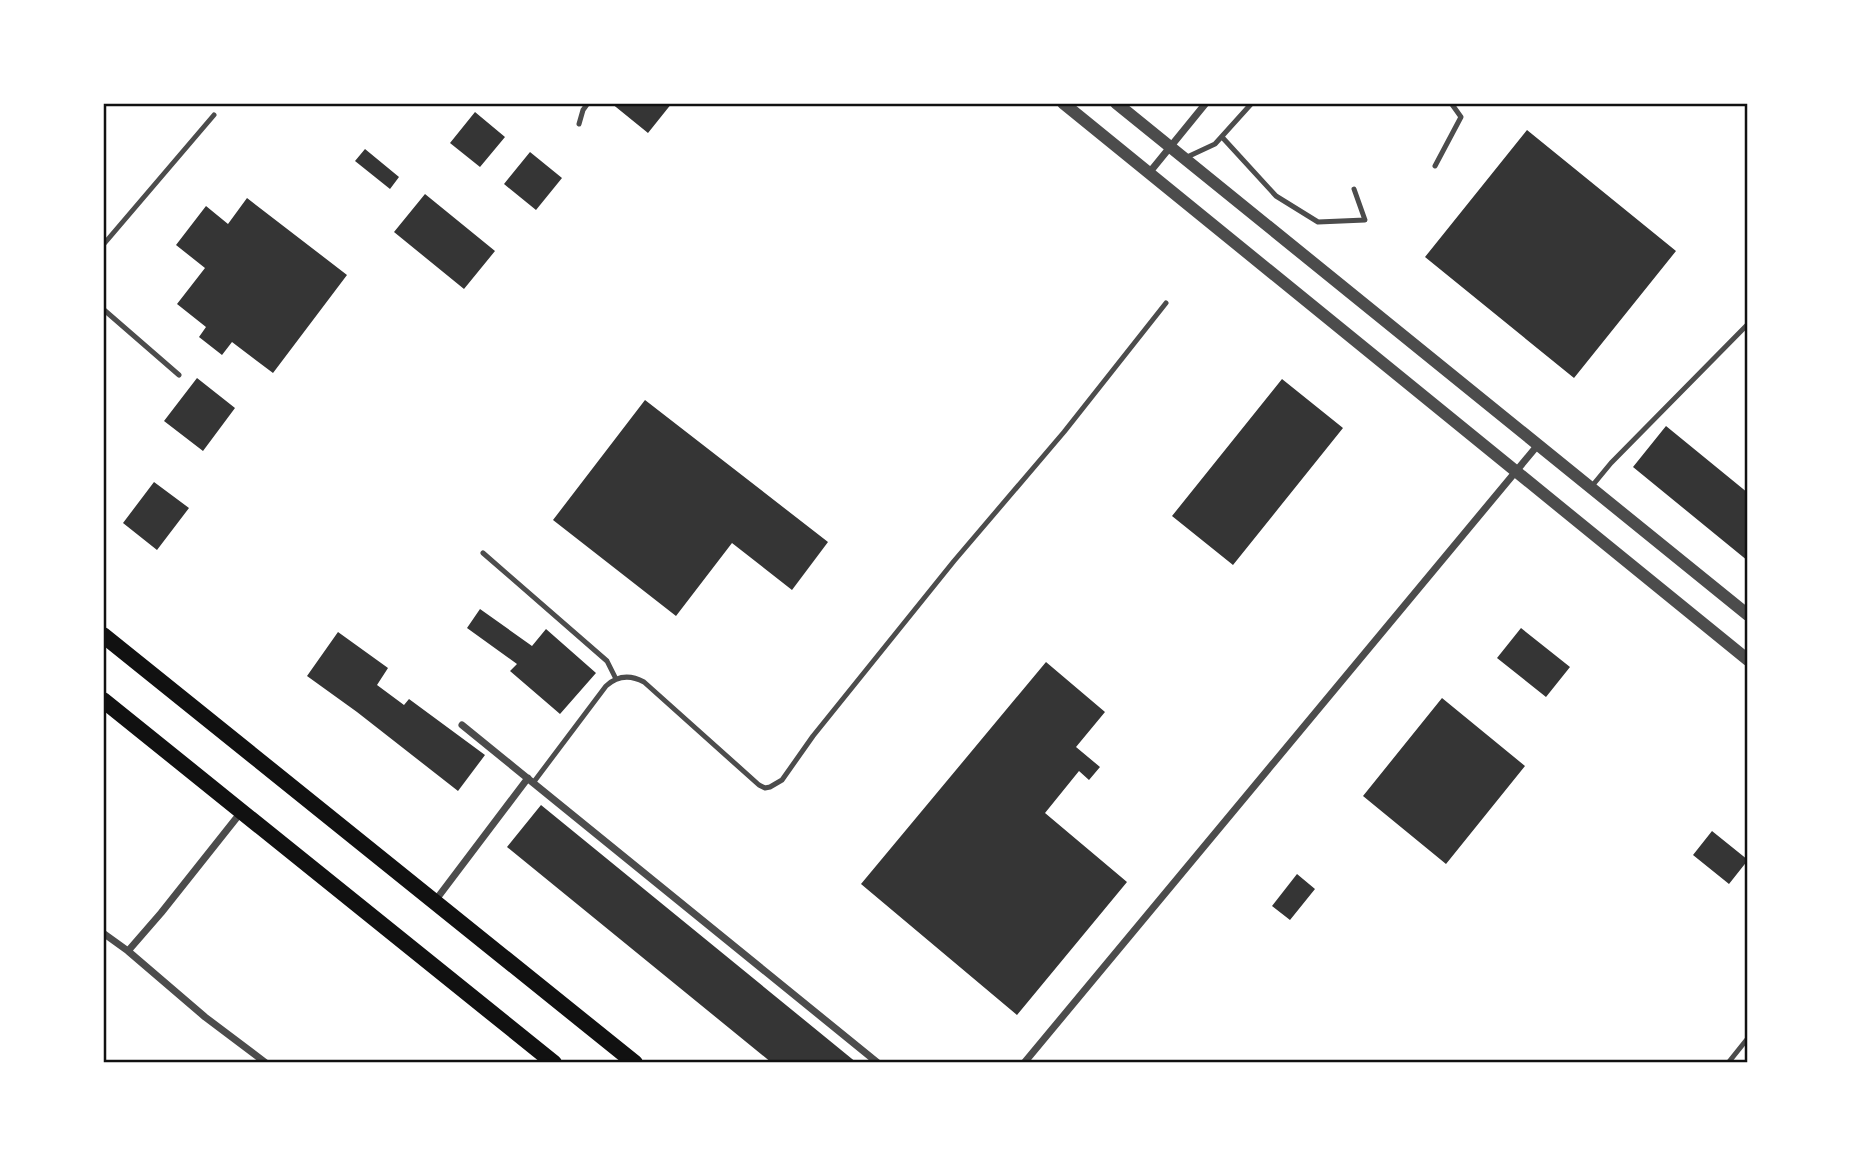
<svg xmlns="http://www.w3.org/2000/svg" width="1851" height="1166" viewBox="0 0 1851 1166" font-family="Montserrat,sans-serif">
<rect width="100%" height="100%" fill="#fff"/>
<path fill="#353535" d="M611 103H672L648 133Z
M475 112 505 137 480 167 450 143Z
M1527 130 1676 251 1574 378 1425 257Z
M365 149 399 177 390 189 355 161Z
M530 152 562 178 536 210 504 184Z
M425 194 495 251 464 289 394 232Z
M247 198 347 275 273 373 232 342 222 355 199 337 206 327 177 304 205 268 176 245 206 206 228 224Z
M197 378 235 408 203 451 164 421Z
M1282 379 1343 428 1233 565 1172 516Z
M645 400 828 542 792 590 732 543 676 616 553 520Z
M1666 426 1748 493V561L1633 467Z
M154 482 189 508 157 550 123 523Z
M480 609 532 646 546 629 596 673 560 714 510 671 517 664 467 628Z
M1521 628 1570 667 1546 697 1497 658Z
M338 632 388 668 377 685 404 705 409 699 485 755 458 791 357 712 307 676Z
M1046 662 1105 712 1076 747 1100 767 1089 780 1079 771 1045 813 1127 882 1017 1015 861 884Z
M1442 698 1525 766 1446 864 1363 796Z
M541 805 857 1063H772L507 847Z
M1712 831 1748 860 1729 884 1693 855Z
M1297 874 1315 889 1290 920 1272 906Z"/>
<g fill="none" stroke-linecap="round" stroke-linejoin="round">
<path stroke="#4c4c4c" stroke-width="5" d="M579 124 583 110 588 103
M1222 137 1276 196 1318 222 1365 220 1354 189
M1185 158 1215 144 1252 103
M1435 166 1461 117 1451 103
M103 245 214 115
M103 309 179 375
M1592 486 1611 463 1748 324
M483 553 607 661 616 679
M533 783 606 686C618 675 631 675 644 682L759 785 765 788 770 787 782 780 813 736 954 561 1064 432 1166 303
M1728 1063 1748 1038"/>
<path stroke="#4c4c4c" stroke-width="7" d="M1149 173 1206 103
M462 725 878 1063
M435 901 528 778
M103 933 128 951 205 1017 266 1063
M128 951 161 913 242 811
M1024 1063 1537 446"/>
<path stroke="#4c4c4c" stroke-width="12" d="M1063 103 1748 660
M1116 103 1748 615"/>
<path stroke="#111" stroke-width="16" d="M103 635 635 1063
M103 700 554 1063"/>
</g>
<rect width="1851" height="1166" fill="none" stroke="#ffffff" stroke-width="210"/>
<rect x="105" y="105" width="1641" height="956" fill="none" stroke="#111" stroke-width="2.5"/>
</svg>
